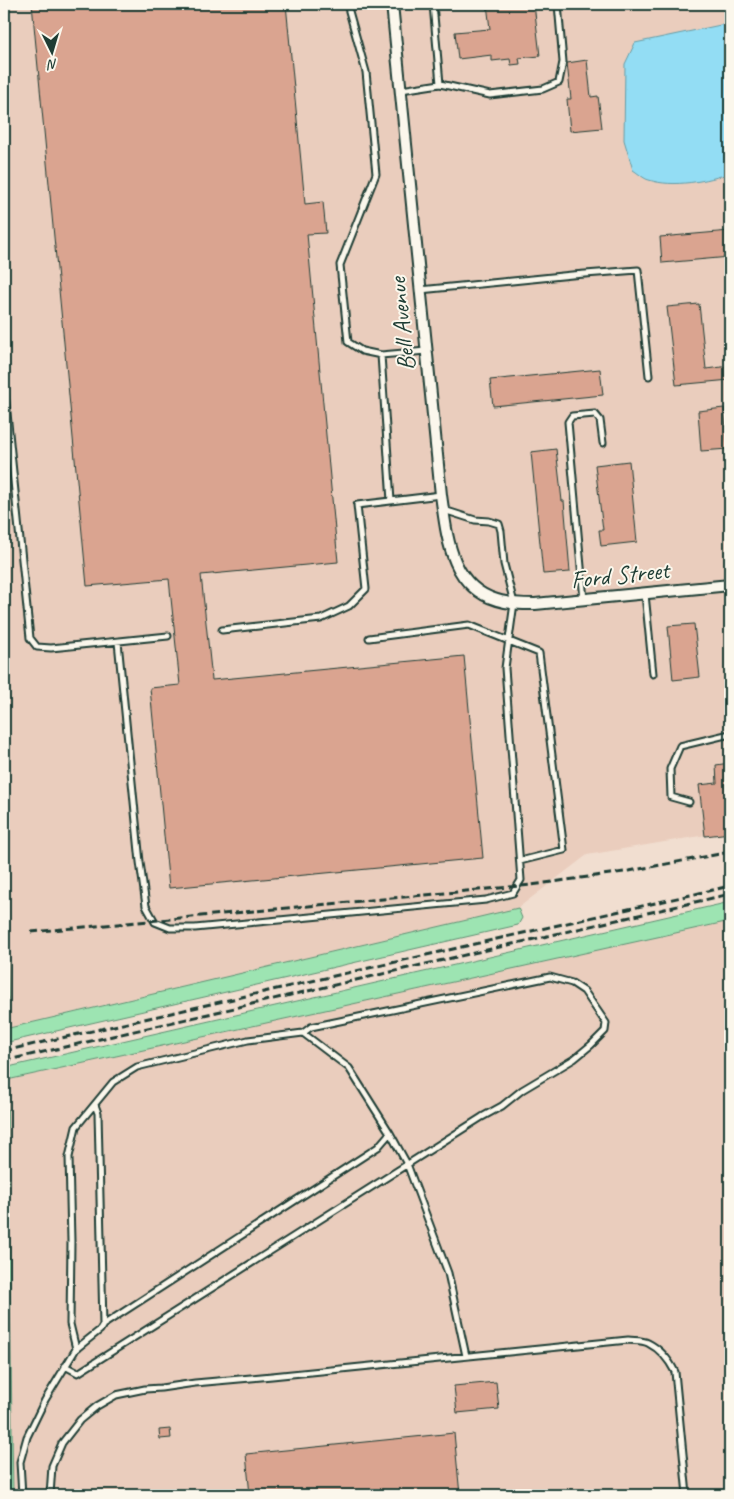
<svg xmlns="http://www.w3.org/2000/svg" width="734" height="1499" viewBox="0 0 734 1499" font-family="Caveat,sans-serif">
<rect width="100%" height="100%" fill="#f1ded0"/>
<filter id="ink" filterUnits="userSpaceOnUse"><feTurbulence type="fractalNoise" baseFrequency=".02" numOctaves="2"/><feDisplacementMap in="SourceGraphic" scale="10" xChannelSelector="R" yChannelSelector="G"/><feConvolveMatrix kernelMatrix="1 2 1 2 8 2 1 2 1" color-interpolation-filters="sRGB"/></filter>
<g filter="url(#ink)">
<path fill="#eacdbd" d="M4 4H730V831L587 855 518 908 8 1028 4 783Z
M730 921V1495H13L7 1080Z"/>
<path fill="#9de4b2" stroke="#5e9073" d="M4 783 9 1028 518 908 522 918 518 925 4 1043Z
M730 902V921L7 1080 13 1495H4V1068Z"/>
<path fill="#93ddf4" stroke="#659da7" d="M730 23V173C708 181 673 188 649 180 644 179 638 173 633 170L624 140 625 64 635 43Z"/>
<path fill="#daa490" stroke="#1f3d34" d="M32 4H286L305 204 323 202 326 233 307 234 338 562 201 575 212 680 464 656 483 858 169 888 150 688 180 685 169 579 87 586Z
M487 4H534L540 56 519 58 520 64 511 65 510 59 492 61V55L458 59 455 32 490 29Z
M587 60 591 97 598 96 602 128 570 131 567 99H571L567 63Z
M730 231V257L662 263 660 237Z
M699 304 706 369 730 366V380L676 385 667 307Z
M600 369 603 395 493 406 490 380Z
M724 408 728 449 701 451 698 411Z
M556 449 562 501H564L570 572 543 574 531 452Z
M629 461 637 542 601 546 599 530H603L595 465Z
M694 624 700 677 673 680 668 626Z
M730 763V833L705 836 699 785 717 783 716 765Z
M496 1382 499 1409 457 1413 454 1386Z
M170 1429 171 1438 160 1439 159 1430Z
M454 1433 460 1495H250L246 1454Z"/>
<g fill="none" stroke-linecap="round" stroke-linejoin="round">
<defs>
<path id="service" d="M347 4 366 72 376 174 340 265 348 342 362 351 381 355 426 351
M440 84 490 95 543 89 559 82 563 62 558 4
M401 90 440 84 433 4
M420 290 572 275 638 270 649 376
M381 355 391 501
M4 384 30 638 37 647 51 648 168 636
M645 594 653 674
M584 600 568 422 572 416 595 414 600 420 603 443
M222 630 321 619 349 606 366 589 357 505 441 495
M369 638 469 625 539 653 564 850 520 861
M118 642 140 862 146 906 155 922 170 928H195L486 900 513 893 521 880 505 668 514 603 504 564 501 531 499 524 489 521 475 520 444 510
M689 802 671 797 670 769 680 746 730 734
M95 1105 98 1113 103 1325
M390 1133 407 1164 448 1273 466 1356
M65 1366 78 1373 482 1117 502 1106 522 1090 574 1059 591 1045 605 1031 606 1023 584 991 572 983 550 977 311 1027 303 1033 248 1040 137 1067 113 1082 76 1127 69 1157 71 1241 70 1324 76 1349
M22 1495 20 1462 27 1437 45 1400 76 1349 100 1330 103 1325 378 1147 390 1133 349 1068 303 1033
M50 1495 52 1466 62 1443 80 1420 97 1406 116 1395 145 1389 161 1388 195 1383 272 1376 628 1340C634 1341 642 1340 648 1343 660 1349 669 1360 675 1372L687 1495"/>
<path id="minor" d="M392 4 441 495C447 536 450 586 497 600 509 604 522 604 535 604L730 585"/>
</defs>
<use href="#service" stroke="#1f3d34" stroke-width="9"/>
<use href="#minor" stroke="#1f3d34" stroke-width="14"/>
<use href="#service" stroke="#fbf7ec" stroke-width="5"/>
<use href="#minor" stroke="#fbf7ec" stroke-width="10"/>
<path stroke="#1f3d34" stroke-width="3" stroke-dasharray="8 4" stroke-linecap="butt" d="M31 932 531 885 624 872 730 852
M4 1051 730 886
M4 1061 730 894"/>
</g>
</g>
<g text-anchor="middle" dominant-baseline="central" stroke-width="4" stroke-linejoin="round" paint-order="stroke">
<g font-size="25" fill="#1f3d34" stroke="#fbf7ec">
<text transform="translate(402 324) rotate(-96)">Bell Avenue</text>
<text transform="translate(620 575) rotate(-6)">Ford Street</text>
</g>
</g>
<rect width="734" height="1499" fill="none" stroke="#fbf7ec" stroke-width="20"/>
<rect x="10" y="10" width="714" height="1479" fill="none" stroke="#1f3d34" stroke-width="2" filter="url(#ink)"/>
<g transform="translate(52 52) rotate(175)" stroke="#fbf7ec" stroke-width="4" paint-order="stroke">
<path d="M0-4L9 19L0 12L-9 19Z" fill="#1f3d34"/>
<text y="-8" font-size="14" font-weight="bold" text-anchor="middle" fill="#1f3d34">N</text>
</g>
</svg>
